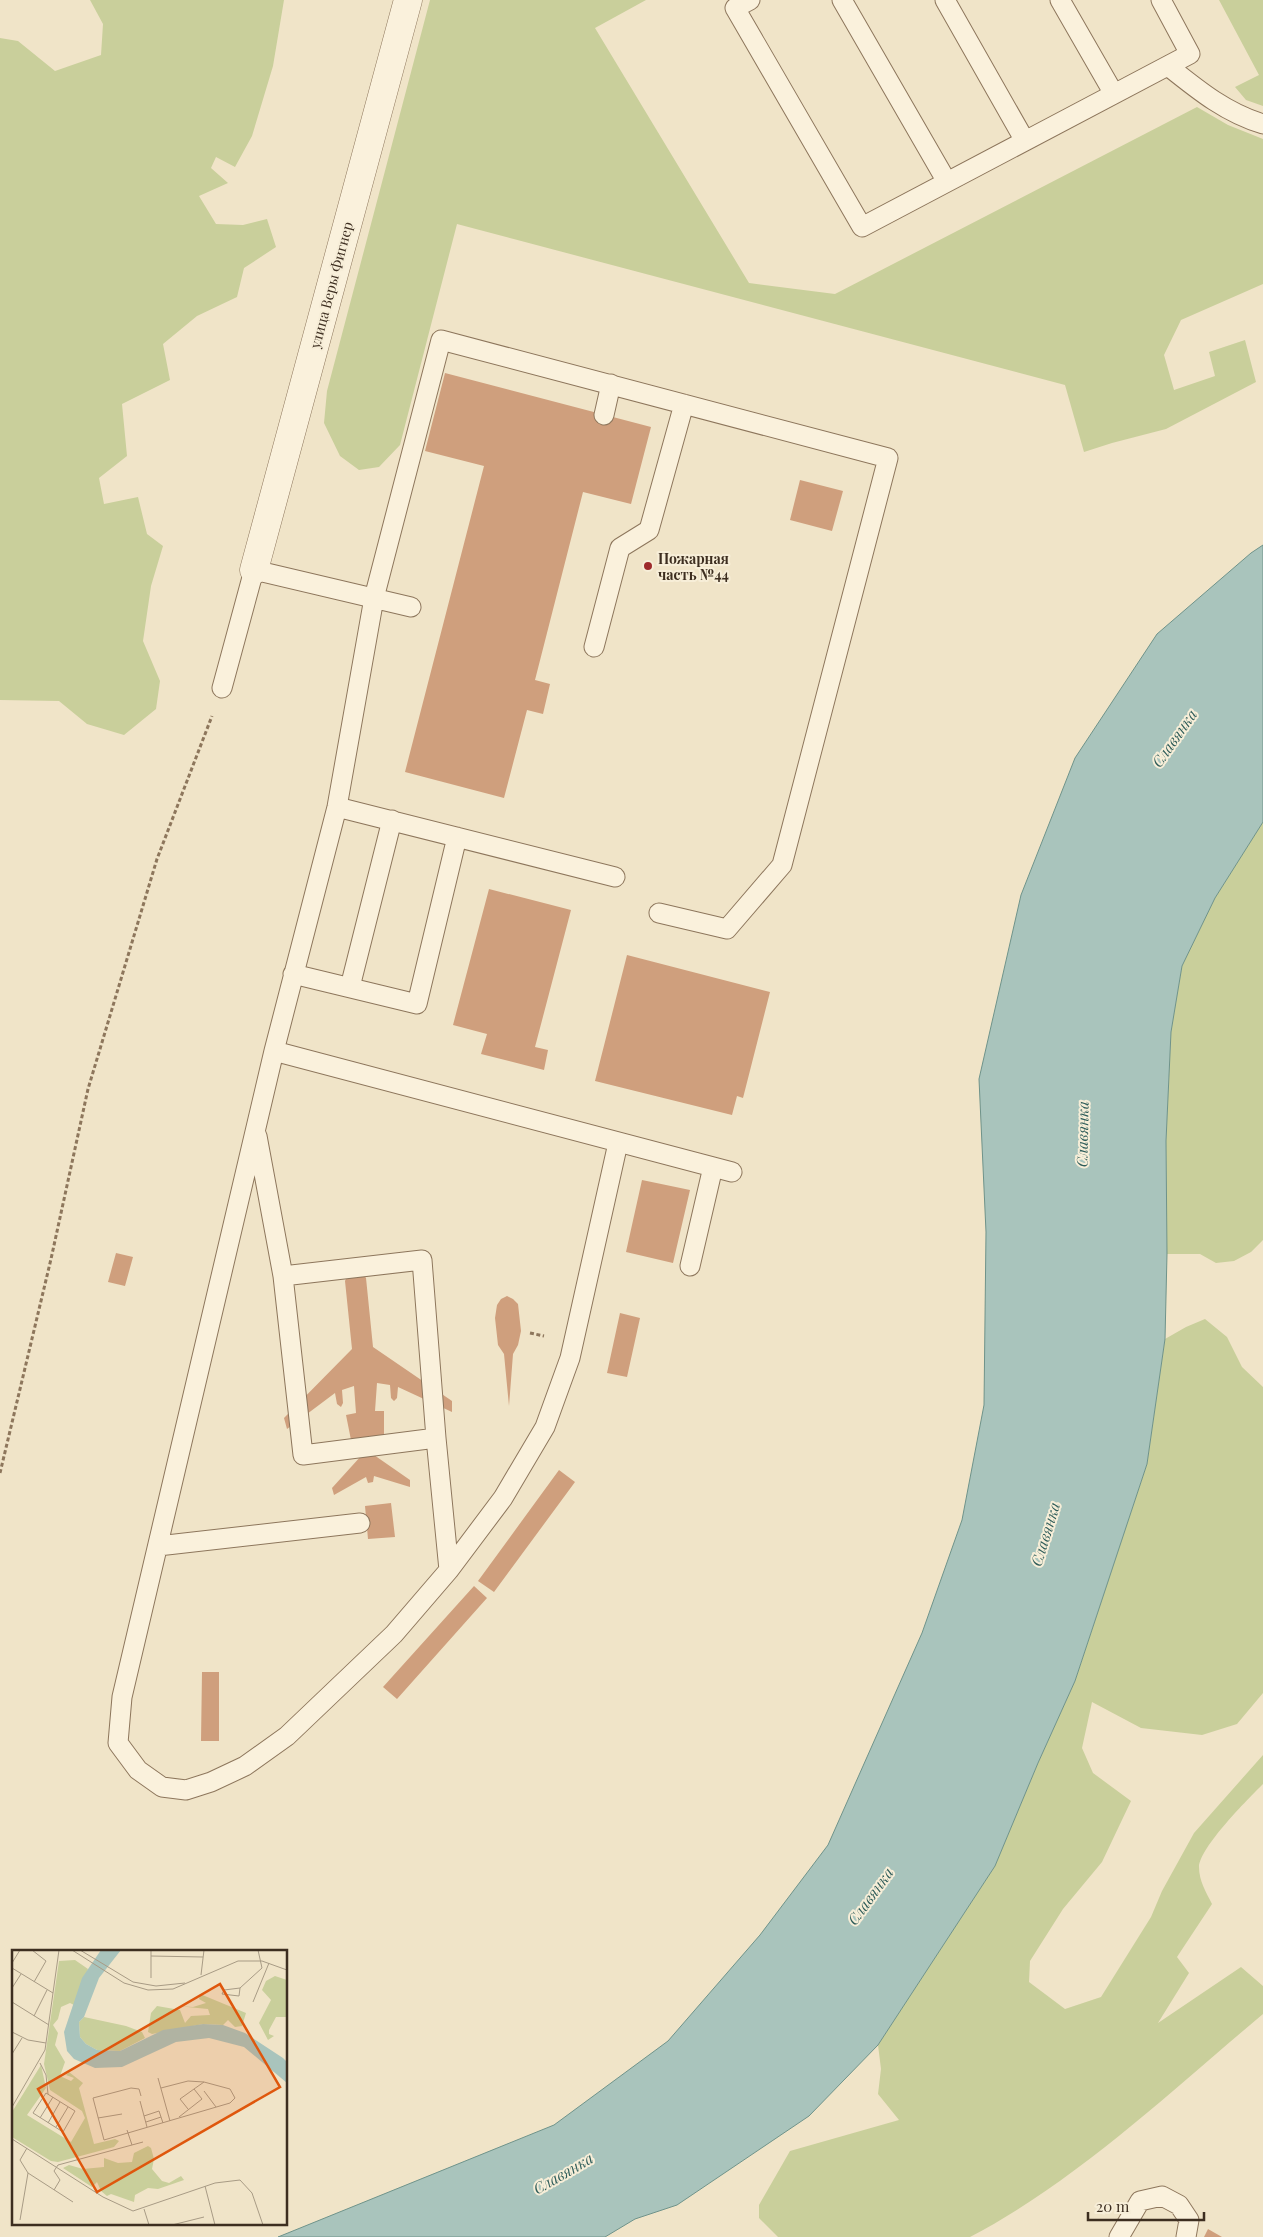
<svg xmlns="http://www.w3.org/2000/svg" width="1263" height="2237" viewBox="0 0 1263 2237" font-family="'Playfair Display',serif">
<rect width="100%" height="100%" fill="#f0e4c8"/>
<path fill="#c9cf9b" d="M90 0H284L273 66 252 136 235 167 216 157 211 168 228 183 199 196 216 224 243 225 267 219 276 247 244 268 237 297 197 316 163 344 170 380 122 404 127 456 99 478 104 504 138 497 147 534 163 546 151 586 143 641 160 681 156 709 124 735 87 724 59 701 0 700V38L18 41 55 71 101 55 103 24Z
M430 0H646L595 28 749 283 835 294 1197 107 1228 125 1263 139V284L1181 320 1164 355 1174 390 1215 376 1209 352 1245 340 1256 382 1166 429 1112 443 1084 452 1065 385 457 224 400 445 379 467 359 470 340 456 324 423 327 391Z
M1219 0H1263V106L1246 100 1235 87 1259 75Z
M1263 822V1240L1251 1252 1234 1261 1216 1263 1200 1254H1167L1166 1141 1171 1032 1182 966 1215 898Z
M1205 1319 1227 1337 1242 1367 1263 1387V1693L1237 1724 1202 1735 1141 1728 1092 1702 1082 1748 1093 1773 1131 1801 1102 1862 1063 1909 1030 1961 1029 1982 1065 2009 1101 1997 1151 1917 1162 1891 1194 1833 1263 1755V1784C1248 1799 1200 1847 1199 1867 1199 1881 1206 1892 1212 1904L1177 1957 1189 1973 1158 2023 1241 1967 1263 1986V2014C1170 2092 1078 2180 970 2237H778L759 2218V2205L790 2151 899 2120 878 2094 881 2069 878 2045 995 1866 1038 1763 1075 1681 1147 1464 1165 1339 1186 1327Z"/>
<path fill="#a9c4bc" stroke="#6f938a" d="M1263 545V822L1215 898 1182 966 1171 1032 1166 1141 1167 1254 1165 1339 1147 1464 1075 1681 1038 1763 995 1866 878 2045 809 2116 677 2205 635 2219 605 2237H278L554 2125 668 2041 760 1935 828 1845 922 1633 962 1520 984 1405 986 1232 979 1079 1021 895 1075 758 1157 634 1251 553Z"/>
<path fill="#cf9f7d" d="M445 373 651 427 631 504 583 492 535 680 550 684 543 714 527 710 504 798 405 772 484 466 425 451Z
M800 480 843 491 832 531 790 520Z
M489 889 571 910 535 1047 548 1050 544 1070 481 1054 487 1034 453 1025Z
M627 955 770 992 743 1098 737 1096 732 1115 595 1081Z
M642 1180 690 1190 673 1263 626 1252Z
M116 1253 133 1257 125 1286 108 1282Z
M360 1271 366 1278 373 1347 452 1401V1412L398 1387 397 1398 394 1401 391 1398 390 1385 377 1383 375 1411H384V1436H375L374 1455 410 1480V1487L374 1476 373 1482 368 1483 366 1477 334 1495 332 1488 361 1456 359 1438 351 1440 346 1415 356 1413 354 1386 342 1390 343 1403 341 1407 337 1404 335 1393 287 1429 284 1418 352 1349 345 1281 349 1272Z
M507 1296 513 1299 518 1304 521 1331 518 1345 513 1354 509 1406 504 1354 498 1345 495 1318 497 1305 501 1299Z
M620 1313 640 1318 627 1377 607 1373Z
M559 1470 575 1482 494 1592 478 1581Z
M391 1503 395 1537 368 1539 365 1506Z
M474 1586 487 1598 397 1699 383 1687Z
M202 1672H219V1741H201Z
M1208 2229 1222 2237H1204Z"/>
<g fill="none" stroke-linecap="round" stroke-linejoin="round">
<defs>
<path id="lane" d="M750 0 735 8 862 227 1190 54 1161 0
M842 0 947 182
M945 0 1025 141
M1060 0 1114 94
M1168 66C1198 90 1226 113 1263 124
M604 415 611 384
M594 647 620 548 649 530 684 404
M222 688 254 570 411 607
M337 807 615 877
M293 974 417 1004 457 837
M350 987 392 820
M274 1051 732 1172
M257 1136 283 1276 303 1455 436 1438 449 1570
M618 1143 570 1358 545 1427 503 1498 449 1570 394 1634 287 1736 245 1766 211 1782 186 1790 162 1787 138 1770 118 1743 122 1697 274 1051 337 807 374 598 441 340 888 458 782 865 727 929 659 913
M690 1266 713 1167
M283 1276 422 1260 436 1438
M158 1546 360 1523
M1119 2237 1140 2201 1162 2196 1179 2205 1189 2220 1186 2237"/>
<path id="street" d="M254 570 408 0"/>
</defs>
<use href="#lane" stroke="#8d765c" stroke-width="21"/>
<use href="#street" stroke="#8d765c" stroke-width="29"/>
<path stroke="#8d765c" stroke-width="3" stroke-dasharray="4 2.5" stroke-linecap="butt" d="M530 1333 544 1336
M0 1473 51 1259 88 1089 157 859 212 716"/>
<use href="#lane" stroke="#faf1dc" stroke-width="19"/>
<use href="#street" stroke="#faf1dc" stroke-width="28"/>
</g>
<circle fill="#9e2a2b" stroke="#f7eed8" stroke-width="2" cx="648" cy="566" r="5"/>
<g text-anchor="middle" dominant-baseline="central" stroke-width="4" stroke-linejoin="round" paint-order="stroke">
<g font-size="14" fill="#3d2e20" stroke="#f7eed8">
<text transform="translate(331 285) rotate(-75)">улица Веры Фигнер</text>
</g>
<g font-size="14" font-weight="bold" fill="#3d2e20" stroke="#f7eed8" text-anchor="start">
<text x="658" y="558">Пожарная<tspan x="658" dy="16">часть №44</tspan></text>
</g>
<g font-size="15" font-style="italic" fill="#2f5d5a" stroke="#f7eed8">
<text transform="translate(1174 738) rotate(-55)">Славянка</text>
<text transform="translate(1082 1134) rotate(-89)">Славянка</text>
<text transform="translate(1045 1534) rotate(-73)">Славянка</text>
<text transform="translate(870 1896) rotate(-54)">Славянка</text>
<text transform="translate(563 2173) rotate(-30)">Славянка</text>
</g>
</g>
<g transform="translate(12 1950)">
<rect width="275" height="275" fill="#f0e4c8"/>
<path d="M63 10 76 19 62 55 58 53 49 57 46 69 41 75 46 83 43 95 53 112 48 126 59 131 62 128 54 125 57 122 71 133 67 138 82 194 103 189 107 191 102 197 46 212 39 211 0 187V162L29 115 34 138 15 165 59 192 73 168 70 161 38 140 32 114 47 11ZM263 26 275 30V67H264L257 80V84L262 86 256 90 247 73 259 50 250 40 254 31ZM188 44 234 63 230 76 223 77 216 70 211 75 191 74 140 84 136 82 139 63 145 56 168 60 173 73 179 66 198 65 196 59 165 56 181 57 194 53 187 49ZM72 67 114 76 130 82 133 88 108 101 85 100 74 94 68 87 67 72ZM136 196 139 198 142 209 140 219 150 231 157 233 169 226 172 230 146 239 136 238 123 245 122 252 99 244 95 246 89 241 85 232 80 237 51 218 57 215 71 219 92 217V208L106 213 120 212 122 203Z" fill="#c9cf9b"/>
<path d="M89 0H109L87 28 72 67 67 72 68 87 74 94 85 100 108 101 151 80 191 74 211 75 233 83 271 108 275 112V133L232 97 197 88 164 92 110 117 83 118 62 109 55 101 52 82 70 28Z" fill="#a9c4bc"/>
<path fill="none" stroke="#a89b85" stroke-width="1" d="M20 0 34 11 22 32M60 0 112 33 136 40 161 39 226 11H250L275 20M68 0 121 32 144 36 173 33M139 0V28M139 6 191 7M0 13 8 0M0 18 41 43M189 25 192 0M0 38 9 24M228 38 227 46 210 44 212 40 228 38 250 18 246 0M0 52 37 75M241 52 257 13M22 66 35 40M0 82 16 90 34 93M0 104 10 88M28 113 34 125 36 144M146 128 158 171M192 141 204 157M34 143 63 161 51 182 21 163ZM129 146 127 139 119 138 81 148 92 190 218 153 223 148 218 139 192 132 176 131 149 138M128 151 135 177M0 157 33 100 47 0M176 159 168 149 182 139M132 166 147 161 151 173M167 167 190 149 182 139 192 132M28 168 41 147M86 168 110 164M134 172 149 167M36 173 48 152M44 177 56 157M115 180 120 195M0 189 91 247 121 261 203 233 228 230 240 243 251 275M16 223 61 252M193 236 203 275M42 240 48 230 42 221 46 215 131 192M132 259 137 275M8 270 16 223 8 210 15 198M160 275 192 267"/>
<path fill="#df570d" fill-opacity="0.15" stroke="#df570d" stroke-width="2.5" d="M208 34 268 137 85 242 26 139Z"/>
<rect width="275" height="275" fill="none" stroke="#3d2e20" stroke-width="2.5"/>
</g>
<path d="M1088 2212v8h116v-8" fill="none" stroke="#3d2e20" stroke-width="2.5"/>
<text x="1096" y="2212" font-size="15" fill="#3d2e20" stroke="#f7eed8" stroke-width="4" paint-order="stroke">20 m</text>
</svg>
